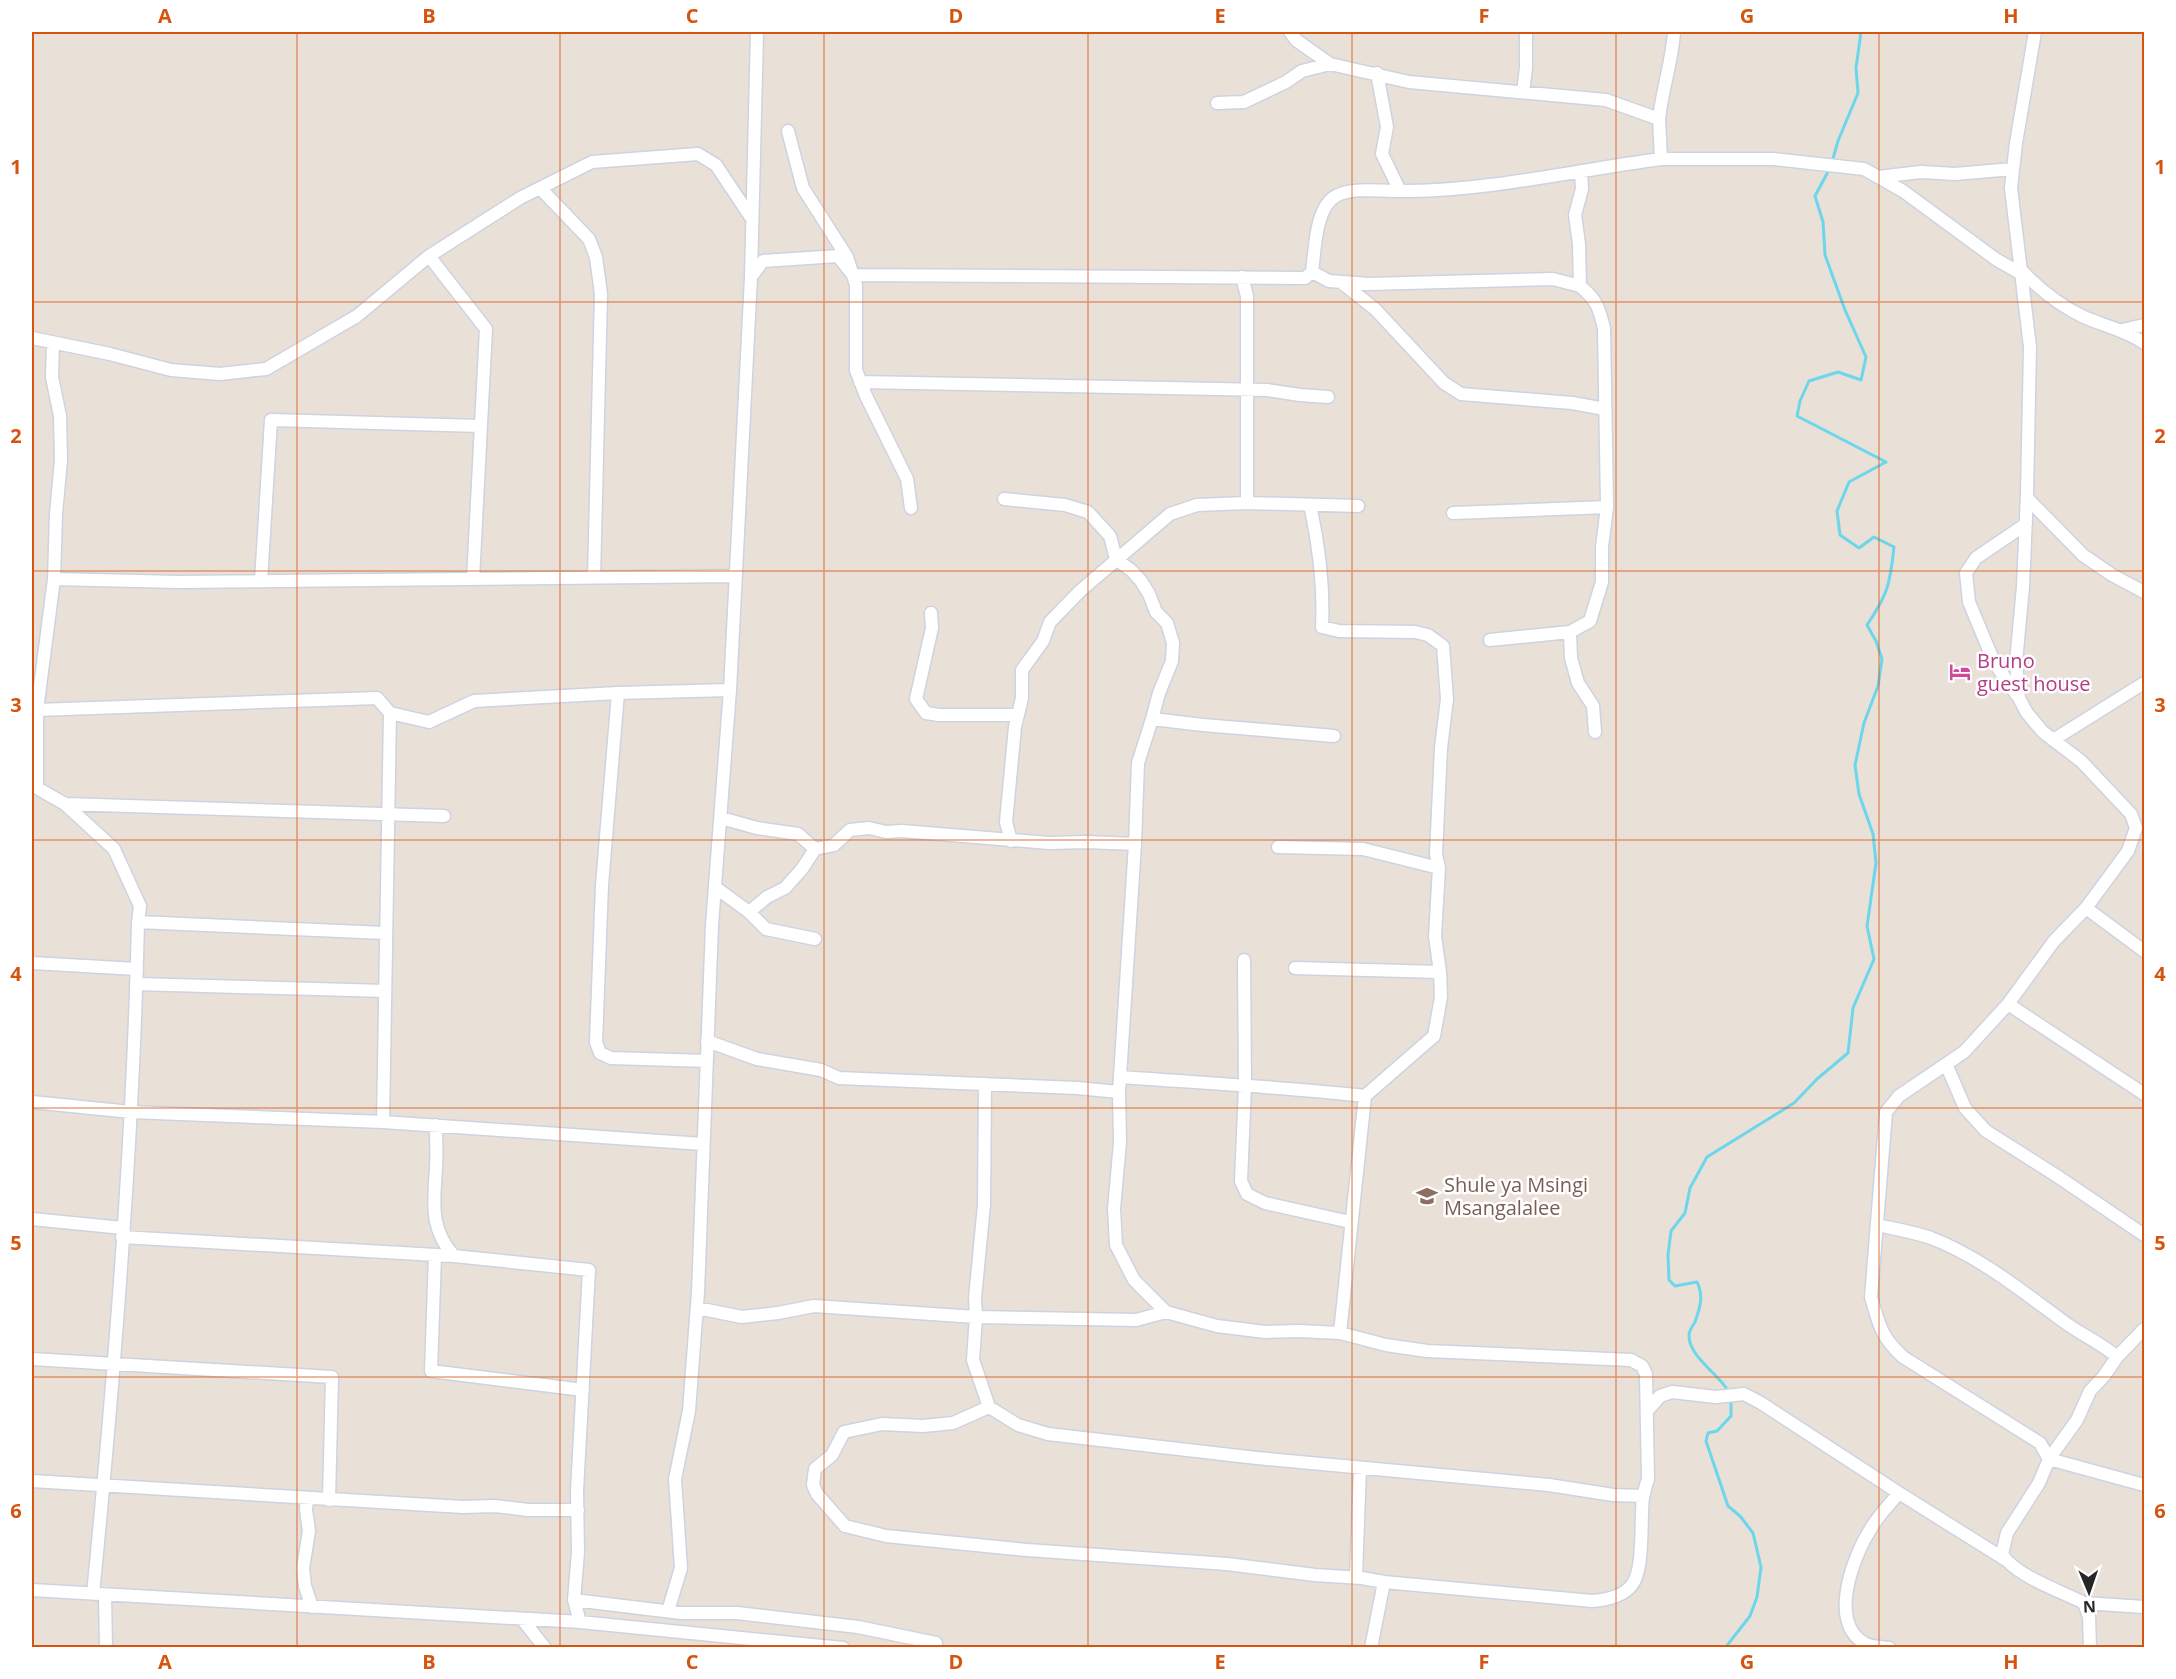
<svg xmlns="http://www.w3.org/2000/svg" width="2176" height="1679" viewBox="0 0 2176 1679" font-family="'Open Sans',sans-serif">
<rect width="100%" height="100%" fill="#e9e0d8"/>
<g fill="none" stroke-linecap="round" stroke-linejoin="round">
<path stroke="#6cd6ea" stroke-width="3" d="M1832 162 1838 141 1858 93 1856 68 1861 32
M1728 1391C1721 1376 1688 1356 1689 1335 1689 1331 1693 1325 1695 1322 1700 1308 1704 1296 1697 1282L1675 1286 1669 1280 1668 1255 1671 1231 1685 1213 1690 1188 1707 1157 1794 1103 1817 1079 1848 1053 1853 1008 1874 959 1867 926 1876 863 1873 834 1859 794 1855 765 1864 723 1878 686 1882 659 1876 641 1867 625C1888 594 1890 584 1894 547L1874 537 1859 548 1840 535 1837 511 1849 482 1886 462 1797 416 1800 401 1809 381 1838 372 1861 380 1866 357 1845 310 1825 255 1823 222 1815 196 1830 168
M1725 1648 1750 1616 1757 1597 1761 1567 1753 1533 1740 1516 1728 1506 1706 1441 1708 1433 1717 1431 1731 1416V1397"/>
<defs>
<path id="minor" d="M1290 32 1296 40 1330 64
M2035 32 2016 143 2011 188 2030 347 2027 493 2023 587 2016 662 2019 698 2027 713 2043 732 2081 761 2131 814 2136 828 2128 851 2086 908 2054 941 2008 1004 1964 1052 1899 1096 1886 1112 1871 1297C1879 1325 1881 1337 1903 1357L2040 1443 2049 1459 2039 1483 2007 1533 2002 1554C2015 1576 2061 1591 2084 1603L2089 1617 2090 1648
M1377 73 1387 127 1382 154 1400 191
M1523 92 1526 68V32
M1217 103 1244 102 1286 82 1302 71 1330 64 1409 82 1606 100 1659 119 1661 159H1774L1864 169 1903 191 1997 260 2020 273
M1659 119C1662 90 1672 62 1674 32
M788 131 803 188 847 257 856 285V370L866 396 907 479 911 508
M1581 171 1582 189 1575 215 1579 244 1580 286C1597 300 1599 308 1604 328L1607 507 1602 547V582L1590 621 1570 632 1571 658 1578 683 1593 706 1595 732
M1878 177 1921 172 1955 174 2013 169
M540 188 589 239 596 257 601 294 594 578
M429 256 486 329 473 579
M2020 269C2039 289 2058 305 2084 317 2104 326 2126 330 2144 343
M1312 272 1329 281 1369 284 1553 279 1580 286
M751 276 757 32
M1341 282 1375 309 1444 383 1461 394 1572 403 1605 409
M2122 330 2144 325
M32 338 110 354 171 370 220 374 266 369 357 316 429 256 520 198 592 162 698 154 716 165 752 219
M53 343 52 377 60 416 61 460 56 514 54 579 37 710V788L65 804 114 849 140 906 138 922C133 1146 115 1371 93 1594
M860 382 1267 390 1300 395 1328 397
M2027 498 2083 555 2112 575 2144 592
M1004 499 1065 505 1088 512 1110 536 1116 559 1132 571 1141 581 1149 594 1156 612 1167 623 1173 643 1172 661 1159 693 1152 719 1203 725 1334 736
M1247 503 1358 506
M1310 505C1319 546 1324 586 1322 627L1339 631 1415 632 1428 635 1443 646 1447 699 1441 748 1436 854 1439 868 1435 936 1440 972
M1453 513 1607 507
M54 579 179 582 736 576
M261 581 271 420 481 426
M931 613 932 628 916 699 926 713 939 715H1017
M1490 640 1570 632
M618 693 602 885 596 1042 600 1053 611 1058 707 1061
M2016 694 1994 662 1969 602 1966 573 1976 558 2026 524
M32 715 37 710 377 698 390 713 429 722 474 701 618 693 730 690
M2053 740 2144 683
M65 804 444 816
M721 818 757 828 798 834 815 849
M1011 841 1006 822 1015 727 1022 698V670L1043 641 1050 622 1080 591 1170 514 1197 505 1247 503V296L1242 277
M1135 844 1138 763 1152 719
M1278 847 1363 849 1439 868
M715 887 749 912 766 929 815 939
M2086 908 2144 951
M749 912 767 897 785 888 802 869 815 849 834 845 850 830 869 828 886 832 902 831 1049 843 1086 842 1135 844 1119 1092 1120 1142 1114 1209 1116 1245 1134 1280 1166 1312 1217 1326 1265 1332 1299 1331 1340 1333 1386 1345 1427 1351 1631 1360 1642 1366 1646 1374 1648 1479C1646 1485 1644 1492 1643 1498 1640 1519 1645 1571 1631 1586 1622 1597 1605 1600 1592 1601L1384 1582 1362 1578 1315 1575 1227 1564 1027 1550 886 1536 845 1526 817 1494 813 1485 815 1469 832 1455 844 1432 882 1424 923 1426 953 1423 989 1407
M138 922 385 933
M1244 960 1245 1086 1241 1181 1247 1194 1265 1203 1350 1222
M32 963 137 969
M1295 968 1440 972 1441 997 1434 1036 1365 1096 1340 1333
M136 984 385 991
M2008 1004 2144 1094
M707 1041 757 1059 821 1070 839 1078 1077 1088 1119 1092
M1946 1064 1965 1108 1986 1131 2057 1176 2144 1235
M1121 1077C1202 1083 1284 1087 1365 1096
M985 1084 984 1205 975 1298 976 1317 973 1360 989 1407 1018 1425 1048 1434 1257 1458 1549 1485 1613 1495 1643 1496
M32 1102 131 1112 383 1122 703 1144
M383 1122 390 713
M436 1125C436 1140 437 1154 436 1168 434 1202 429 1228 454 1256L589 1270 577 1491 578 1552 574 1600 580 1622
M32 1219 123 1228
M1877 1225C1895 1229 1914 1232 1931 1238 1981 1257 2024 1293 2067 1324 2084 1336 2101 1343 2117 1357
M122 1237 454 1256
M435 1255 431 1371 583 1390
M697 1308 742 1317 778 1313 814 1306 976 1317 1136 1320 1166 1312
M2144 1329 2117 1357 2104 1376 2090 1391 2077 1420 2049 1459 2144 1485
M32 1359 332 1377 329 1500
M1647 1411 1660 1396 1672 1392 1716 1397 1744 1394 1761 1403 1899 1493 2006 1560
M32 1481 463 1507 495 1506 528 1510H578
M307 1498 306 1510 309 1531 303 1568 305 1586 312 1607
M1356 1577 1360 1468
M32 1590 580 1622 843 1648
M105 1595 106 1648
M574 1600 681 1613H737L858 1627 936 1643
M2084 1603 2144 1607
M668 1611 681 1568 675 1479 689 1411 698 1292 712 925 730 690 751 277 763 261 838 256 853 275 1305 278 1312 272C1315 251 1315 207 1336 196 1353 186 1388 192 1408 191 1493 190 1577 170 1661 159
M522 1619 545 1648
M1371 1648 1384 1582
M1889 1648C1883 1647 1872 1647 1866 1644 1827 1624 1853 1557 1870 1530 1877 1517 1889 1505 1899 1493"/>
</defs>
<use href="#minor" stroke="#ced3e0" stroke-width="15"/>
<use href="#minor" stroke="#fff" stroke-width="12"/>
</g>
<path fill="none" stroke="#d5540f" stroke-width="1.5" stroke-opacity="0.55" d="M297 32V1648M560 32V1648M824 32V1648M1088 32V1648M1352 32V1648M1616 32V1648M1879 32V1648M32 302H2144M32 571H2144M32 840H2144M32 1108H2144M32 1377H2144"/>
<defs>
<symbol id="hotel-bare" viewBox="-9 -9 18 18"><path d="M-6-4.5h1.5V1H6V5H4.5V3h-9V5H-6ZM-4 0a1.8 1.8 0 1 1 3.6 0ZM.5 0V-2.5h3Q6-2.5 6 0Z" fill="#d1479c" stroke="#fff" stroke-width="2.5" paint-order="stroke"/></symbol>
<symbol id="school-bare" viewBox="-9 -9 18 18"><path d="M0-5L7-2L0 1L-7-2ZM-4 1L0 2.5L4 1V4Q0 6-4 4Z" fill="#8d6e63" stroke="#fff" stroke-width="2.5" paint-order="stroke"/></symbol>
</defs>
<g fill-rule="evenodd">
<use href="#hotel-bare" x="1945" y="657" width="30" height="30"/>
<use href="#school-bare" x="1412" y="1181" width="30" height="30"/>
</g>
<g text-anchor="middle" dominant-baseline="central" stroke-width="5" stroke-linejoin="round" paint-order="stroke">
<g font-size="20" fill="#b23c85" stroke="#fff" text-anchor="start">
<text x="1977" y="660">Bruno<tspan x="1977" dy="23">guest house</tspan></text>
</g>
<g font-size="20" fill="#785e54" stroke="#fff" text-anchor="start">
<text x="1444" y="1184">Shule ya Msingi<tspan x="1444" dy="23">Msangalalee</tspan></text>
</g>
</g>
<rect width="2176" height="1679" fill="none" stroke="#ffffff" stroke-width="66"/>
<g transform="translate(2089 1592) rotate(178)" stroke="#ffffff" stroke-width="4.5" paint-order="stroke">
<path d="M0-4.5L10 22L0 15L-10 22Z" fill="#272727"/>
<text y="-9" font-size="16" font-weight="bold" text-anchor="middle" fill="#272727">N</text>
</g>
<rect x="33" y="33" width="2110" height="1613" fill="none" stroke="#d5540f" stroke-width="2"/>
<g font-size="20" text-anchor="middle" font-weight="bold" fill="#d5540f">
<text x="165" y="23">A</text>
<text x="429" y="23">B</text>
<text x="692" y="23">C</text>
<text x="956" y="23">D</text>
<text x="1220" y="23">E</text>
<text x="1484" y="23">F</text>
<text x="1747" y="23">G</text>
<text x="2011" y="23">H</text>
<text x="16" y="174">1</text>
<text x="2160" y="174">1</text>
<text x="16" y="443">2</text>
<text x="2160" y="443">2</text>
<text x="16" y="712">3</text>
<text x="2160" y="712">3</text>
<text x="16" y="981">4</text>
<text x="2160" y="981">4</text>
<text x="16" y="1250">5</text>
<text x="2160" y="1250">5</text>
<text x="16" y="1518">6</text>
<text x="2160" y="1518">6</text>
<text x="165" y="1669">A</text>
<text x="429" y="1669">B</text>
<text x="692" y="1669">C</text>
<text x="956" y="1669">D</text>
<text x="1220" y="1669">E</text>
<text x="1484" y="1669">F</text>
<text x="1747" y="1669">G</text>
<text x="2011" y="1669">H</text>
</g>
</svg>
